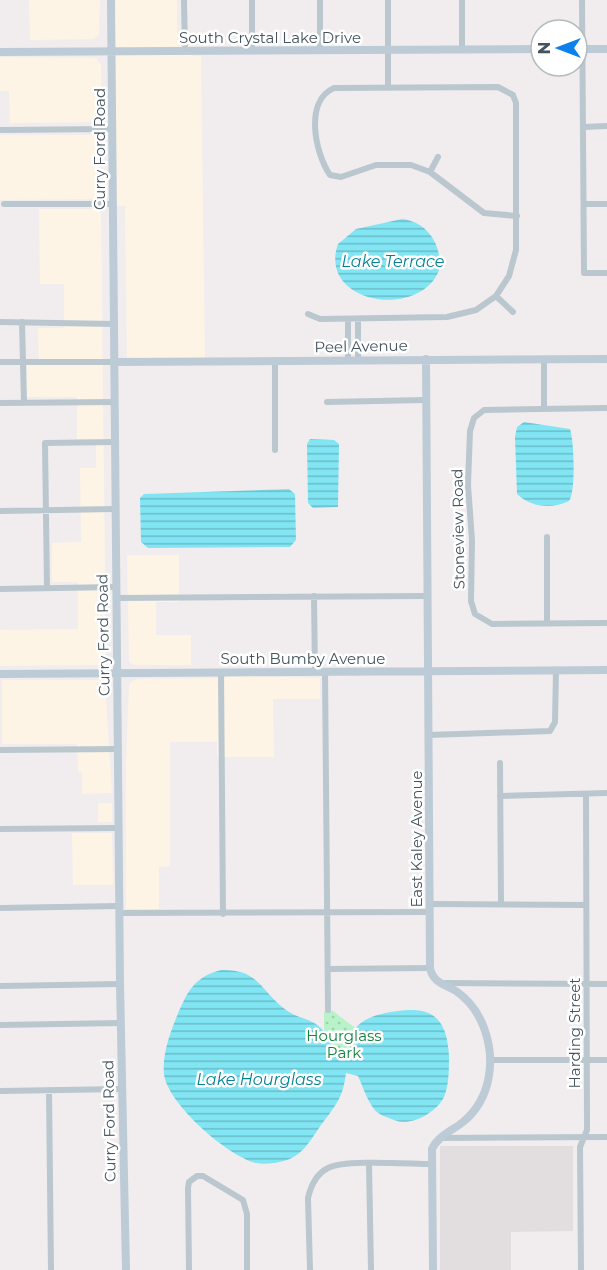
<svg xmlns="http://www.w3.org/2000/svg" width="607" height="1270" viewBox="0 0 607 1270" font-family="Montserrat,sans-serif">
<defs>
<pattern id="park-dots" width="8" height="8" patternUnits="userSpaceOnUse" patternTransform="scale(1.5)"><rect width="8" height="8" fill="#b8f2c9"/><path d="M2 2h.1M6 6h.1" fill="none" stroke="#9fd1af" stroke-width="1.8" stroke-linecap="round"/></pattern>
<pattern id="water-rules" width="6" height="5" patternUnits="userSpaceOnUse" patternTransform="scale(1.5)"><rect width="6" height="5" fill="#81e5f3"/><path d="M0 2.5h6" fill="none" stroke="#6bbcc8"/></pattern>
</defs>
<rect width="100%" height="100%" fill="#f1edee"/>
<path fill="#fdf4e5" d="M29 0H100L99 35 93 39 30 40Z
M112 0H177V42L191 43 192 56H201L205 361H127L125 206H113Z
M0 57 96 58 101 65 102 122 10 123 9 91H0Z
M0 135H99L100 199 0 200Z
M39 209H95L101 213 106 658 99 665 0 666V630L78 629V582H52V543L81 542 80 468H96V440L77 439V397H27V362H39L38 328H64V284H40Z
M127 555H179V602H156V635H191V665H134L129 662Z
M226 675 320 678V699H273L274 757H217V742H170V866L159 867V909H126V765L129 684 136 679 225 678Z
M2 680H99L105 683 112 793 82 794V772H78L77 744H2Z
M98 803H112V822H98Z
M72 833H112L113 885H73Z"/>
<path fill="#e2dee0" d="M440 1146H573V1231L511 1232V1270H440Z"/>
<path fill="url(#park-dots)" d="M324 1011H333L400 1062H324Z"/>
<path fill="url(#water-rules)" d="M402 219C427 222 441 243 440 268 422 321 317 304 338 244L356 229Z
M524 422 570 429C574 439 576 492 569 501 552 509 532 508 517 494L515 437 517 427Z
M310 439 334 440 339 444 338 507 313 508 308 503 307 444Z
M289 489 295 494 296 540 290 547 148 548 141 542 140 498 144 494Z
M221 970C260 969 260 991 286 1010 298 1019 312 1018 323 1030 330 1039 332 1050 338 1059H351V1034C360 1018 380 1013 398 1011 435 1006 447 1021 449 1056 449 1069 449 1086 444 1097 436 1113 411 1127 394 1120 387 1117 378 1115 374 1109 367 1100 363 1087 358 1076L346 1073C343 1098 336 1105 321 1125 312 1138 303 1155 287 1160 278 1163 265 1165 256 1163 227 1156 167 1103 164 1074 162 1055 170 1033 177 1016 187 992 194 977 221 970Z"/>
<g fill="none" stroke-linecap="round" stroke-linejoin="round">
<path stroke="#bac7ce" stroke-width="6" d="M184 0 185 51
M252 0V50
M320 0V50
M462 0V50
M582 0 584 273H607
M388 87V0
M583 127 607 126
M0 130 112 129
M430 172 438 157
M4 204H113
M584 204H607
M496 296 513 312
M308 314 320 319 447 317 476 310 496 296 509 276 516 250V103L513 95 498 87 334 88C304 101 315 153 330 175L341 177 376 165H411L430 172 484 213 517 216
M0 322 114 324
M22 322 24 403
M348 359V319
M358 359V319
M544 359V408
M275 361V450
M0 362H114
M327 402 426 400
M0 403 115 402
M607 408 484 410 474 418 470 431 468 485 472 540 471 601 475 614 492 624 607 623
M0 511 115 509
M547 537V623
M47 588 45 443 115 442
M0 589 116 587
M314 596 315 671
M117 598 428 596
M325 671 328 1010
M221 672 223 914
M429 735 550 731 555 722 556 670
M0 750 118 749
M500 763 501 903
M500 796 607 793
M0 829 118 828
M430 904 586 905
M0 908 119 906
M119 913 430 912
M328 969 430 968
M443 983 607 984
M0 986 120 984
M0 1025 121 1023
M491 1060H607
M49 1090 51 1270
M0 1091 122 1089
M440 1138 607 1137
M369 1164 371 1270
M189 1270 188 1188 189 1182 197 1176H203L243 1200 247 1214V1270
M310 1270 308 1198C311 1185 316 1174 328 1168 345 1159 409 1164 432 1164
M581 1270 580 1147 587 1130 586 795"/>
<path stroke="#bdcbd6" stroke-width="8" d="M111 0 120 984 126 1270
M577 49H607
M0 52 541 49
M426 359 430 968C433 983 445 984 456 991 469 1000 479 1014 484 1028 496 1060 491 1099 463 1122 453 1130 438 1136 432 1149L433 1270
M114 362 607 359
M0 674 607 670"/>
</g>
<g text-anchor="middle" dominant-baseline="central" stroke-width="5" stroke-linejoin="round" paint-order="stroke">
<g font-size="15" fill="#44535d" stroke="#fff">
<text x="270" y="37">South Crystal Lake Drive</text>
<text transform="translate(99 149) rotate(-90)">Curry Ford Road</text>
<text transform="translate(361 346) rotate(-1)">Peel Avenue</text>
<text transform="translate(458 529) rotate(-91)">Stoneview Road</text>
<text transform="translate(103 635) rotate(-91)">Curry Ford Road</text>
<text x="303" y="658">South Bumby Avenue</text>
<text transform="translate(416 839) rotate(-90)">East Kaley Avenue</text>
<text transform="translate(574 1033) rotate(-90)">Harding Street</text>
<text transform="translate(109 1121) rotate(-91)">Curry Ford Road</text>
</g>
<g font-size="15" fill="#10833f" stroke="#fff">
<text x="344" y="1035">Hourglass<tspan x="344" dy="17">Park</tspan></text>
</g>
<g font-size="16" font-style="italic" fill="#048193" stroke="#fff">
<text x="393" y="261">Lake Terrace</text>
<text x="259" y="1079">Lake Hourglass</text>
</g>
</g>
<g transform="translate(559 48) rotate(270)"><circle r="28" fill="#ffffff" stroke="#b4babe" stroke-width="1.5"/>
<path d="M0-4.5L10 22L0 15L-10 22Z" fill="#0b81ed"/>
<text y="-9" font-size="16" font-weight="bold" text-anchor="middle" fill="#44535d">N</text>
</g>
</svg>
